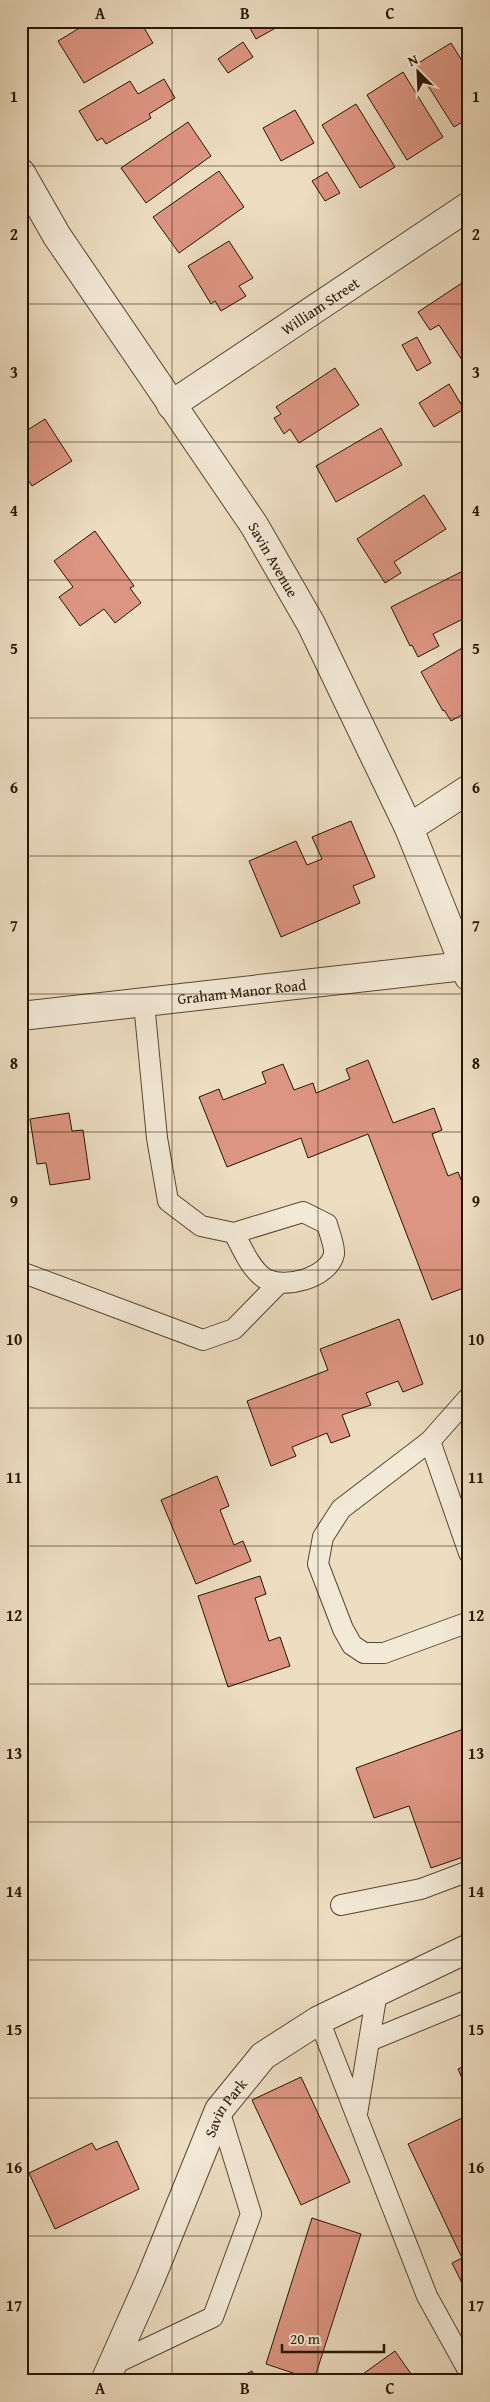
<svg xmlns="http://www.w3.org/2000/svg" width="490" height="2402" viewBox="0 0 490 2402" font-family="'Gentium Book Plus',serif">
<rect width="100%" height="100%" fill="#edddc1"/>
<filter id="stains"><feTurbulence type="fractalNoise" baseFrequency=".004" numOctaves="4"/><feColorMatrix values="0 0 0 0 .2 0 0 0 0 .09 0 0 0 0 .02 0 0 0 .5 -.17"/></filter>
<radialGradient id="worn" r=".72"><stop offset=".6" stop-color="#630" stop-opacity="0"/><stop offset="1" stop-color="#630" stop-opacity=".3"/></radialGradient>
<path fill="#dd9583" stroke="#271501" d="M91 21H140L153 43 84 83 58 41Z
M246 21H288L256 39Z
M243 42 253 57 228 73 218 59Z
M451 43 469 72V118L454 127 415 65Z
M403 72 443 137 407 160 367 95Z
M164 79 175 98 149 114 151 118 106 144 102 138 97 141 79 111 130 81 138 94Z
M356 104 395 167 360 188 322 125Z
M295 110 314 143 281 161 263 128Z
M188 122 211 156 146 203 121 168Z
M219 171 244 207 179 253 153 217Z
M327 172 340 193 325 201 312 181Z
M229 241 253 278 239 286 246 296 221 311 215 301 211 304 188 266Z
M465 281 469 288 468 369 439 325 430 330 418 312Z
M417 337 431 363 417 371 402 345Z
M335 368 359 405 299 443 290 429 284 434 274 418 281 414 276 407Z
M449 384 464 409 434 427 419 403Z
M45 419 72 461 32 486 21 469V434Z
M381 428 402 465 336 502 316 466Z
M424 495 446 529 394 562 401 573 385 583 357 539Z
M95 531 134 586 130 588 141 603 115 623 104 609 80 626 59 597 73 587 54 561Z
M463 571 469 583V616L433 634 439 646 418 657 412 645 410 646 391 607Z
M469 644V695L466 697 469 702V711L451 721 444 710 443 711 421 672Z
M351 821 375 877 353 886 360 903 281 937 249 861 296 841 307 865 322 859 312 837Z
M368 1060 393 1123 434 1108 442 1130 432 1134 448 1176 458 1172 469 1199V1212L462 1215 469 1231V1286L432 1300 368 1134 308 1158 301 1138 227 1167 199 1097 219 1089 223 1100 266 1083 262 1072 283 1064 294 1090 313 1083 316 1093 350 1079 346 1069Z
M69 1113 72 1131 83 1130 90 1179 50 1185 46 1163 37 1164 30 1119Z
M399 1319 423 1384 403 1392 398 1381 366 1393 371 1405 342 1415 350 1436 331 1443 327 1433 292 1447 296 1456 271 1466 247 1401 328 1370 320 1349Z
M217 1476 229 1506 220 1510 234 1545 243 1541 251 1561 196 1584 161 1500Z
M260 1576 266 1594 255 1598 269 1641 280 1637 290 1666 228 1687 198 1596Z
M469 1727V1855L431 1868 409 1806 374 1818 356 1768Z
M469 2064V2094L458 2069Z
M301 2077 350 2182 301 2205 252 2100Z
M462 2118 469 2132V2297L452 2263 462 2258 408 2144Z
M117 2141 139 2189 55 2229 29 2173 92 2143 96 2150Z
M312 2218 361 2234 314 2380 266 2364Z
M395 2351 416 2381H353Z
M252 2371 257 2381H232Z"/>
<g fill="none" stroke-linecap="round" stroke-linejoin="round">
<defs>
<path id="service" d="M144 1003 157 1138 168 1201 201 1226 234 1233 303 1212 327 1224C329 1232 335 1246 334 1254 329 1278 284 1290 264 1278 250 1268 242 1248 234 1233
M21 1272 203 1340 234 1329 279 1283
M469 1397 430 1441 341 1509 323 1537 318 1564 343 1629 352 1645 364 1653H384L469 1622
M430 1441 469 1553
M341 1905 421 1889 469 1871
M319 2020 427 2296 469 2372
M369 2041 469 2000
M357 2114 377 1992
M112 2365 213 2317 251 2214 219 2110"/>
<g id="minor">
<path id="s1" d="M21 173 57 236 254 525 311 624 409 828 469 977"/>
<path id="s2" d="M171 405 469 206"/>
<path d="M409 828 469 789"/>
<path id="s3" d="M21 1016 464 966"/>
<path id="s4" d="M105 2381 150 2280 219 2110 263 2056 319 2020 469 1948"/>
</g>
</defs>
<use href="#service" stroke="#584731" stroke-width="22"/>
<use href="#minor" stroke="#584731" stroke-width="30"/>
<use href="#service" stroke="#f3e9d7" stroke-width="20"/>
<use href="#minor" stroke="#f3e9d7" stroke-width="28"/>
</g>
<path fill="none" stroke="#271501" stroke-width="1" stroke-opacity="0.55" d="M172 21V2381M318 21V2381M21 166H469M21 304H469M21 442H469M21 580H469M21 718H469M21 856H469M21 994H469M21 1132H469M21 1270H469M21 1408H469M21 1546H469M21 1684H469M21 1822H469M21 1960H469M21 2098H469M21 2236H469"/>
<g text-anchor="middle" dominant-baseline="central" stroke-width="4.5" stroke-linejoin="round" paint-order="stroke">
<g font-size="15" fill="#271501" stroke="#f3e9d7">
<text stroke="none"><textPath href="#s2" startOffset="179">William Street</textPath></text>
<text stroke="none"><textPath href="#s1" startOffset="462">Savin Avenue</textPath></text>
<text stroke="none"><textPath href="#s3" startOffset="222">Graham Manor Road</textPath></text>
<text stroke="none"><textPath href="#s4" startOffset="299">Savin Park</textPath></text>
</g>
</g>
<rect width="490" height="2402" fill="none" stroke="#edddc1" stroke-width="55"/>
<g transform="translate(418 72) rotate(336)" stroke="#f3e9d7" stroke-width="4" paint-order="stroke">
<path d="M0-4L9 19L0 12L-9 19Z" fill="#271501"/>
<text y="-8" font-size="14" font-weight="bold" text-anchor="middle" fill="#271501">N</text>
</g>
<path d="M282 2344v8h102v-8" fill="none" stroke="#271501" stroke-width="2.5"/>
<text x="290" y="2344" font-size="15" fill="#271501" stroke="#f3e9d7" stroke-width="4" paint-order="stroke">20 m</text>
<rect x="28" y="28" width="434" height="2346" fill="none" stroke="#271501" stroke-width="2"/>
<g font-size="16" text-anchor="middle" font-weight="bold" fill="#271501">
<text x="100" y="19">A</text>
<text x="245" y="19">B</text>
<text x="390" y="19">C</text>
<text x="14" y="102">1</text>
<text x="476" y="102">1</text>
<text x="14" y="240">2</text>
<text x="476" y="240">2</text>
<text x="14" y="378">3</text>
<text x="476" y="378">3</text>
<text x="14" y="516">4</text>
<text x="476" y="516">4</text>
<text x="14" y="654">5</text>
<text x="476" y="654">5</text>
<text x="14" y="793">6</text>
<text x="476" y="793">6</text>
<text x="14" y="931">7</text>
<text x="476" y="931">7</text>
<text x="14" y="1069">8</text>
<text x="476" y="1069">8</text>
<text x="14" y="1207">9</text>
<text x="476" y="1207">9</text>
<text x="14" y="1345">10</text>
<text x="476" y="1345">10</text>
<text x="14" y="1483">11</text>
<text x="476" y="1483">11</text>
<text x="14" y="1621">12</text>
<text x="476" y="1621">12</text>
<text x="14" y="1759">13</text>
<text x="476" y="1759">13</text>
<text x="14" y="1897">14</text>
<text x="476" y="1897">14</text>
<text x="14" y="2035">15</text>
<text x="476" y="2035">15</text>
<text x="14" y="2173">16</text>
<text x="476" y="2173">16</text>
<text x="14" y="2311">17</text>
<text x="476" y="2311">17</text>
<text x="100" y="2394">A</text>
<text x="245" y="2394">B</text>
<text x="390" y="2394">C</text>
</g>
<rect width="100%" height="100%" filter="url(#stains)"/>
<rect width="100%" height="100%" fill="url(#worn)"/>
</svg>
